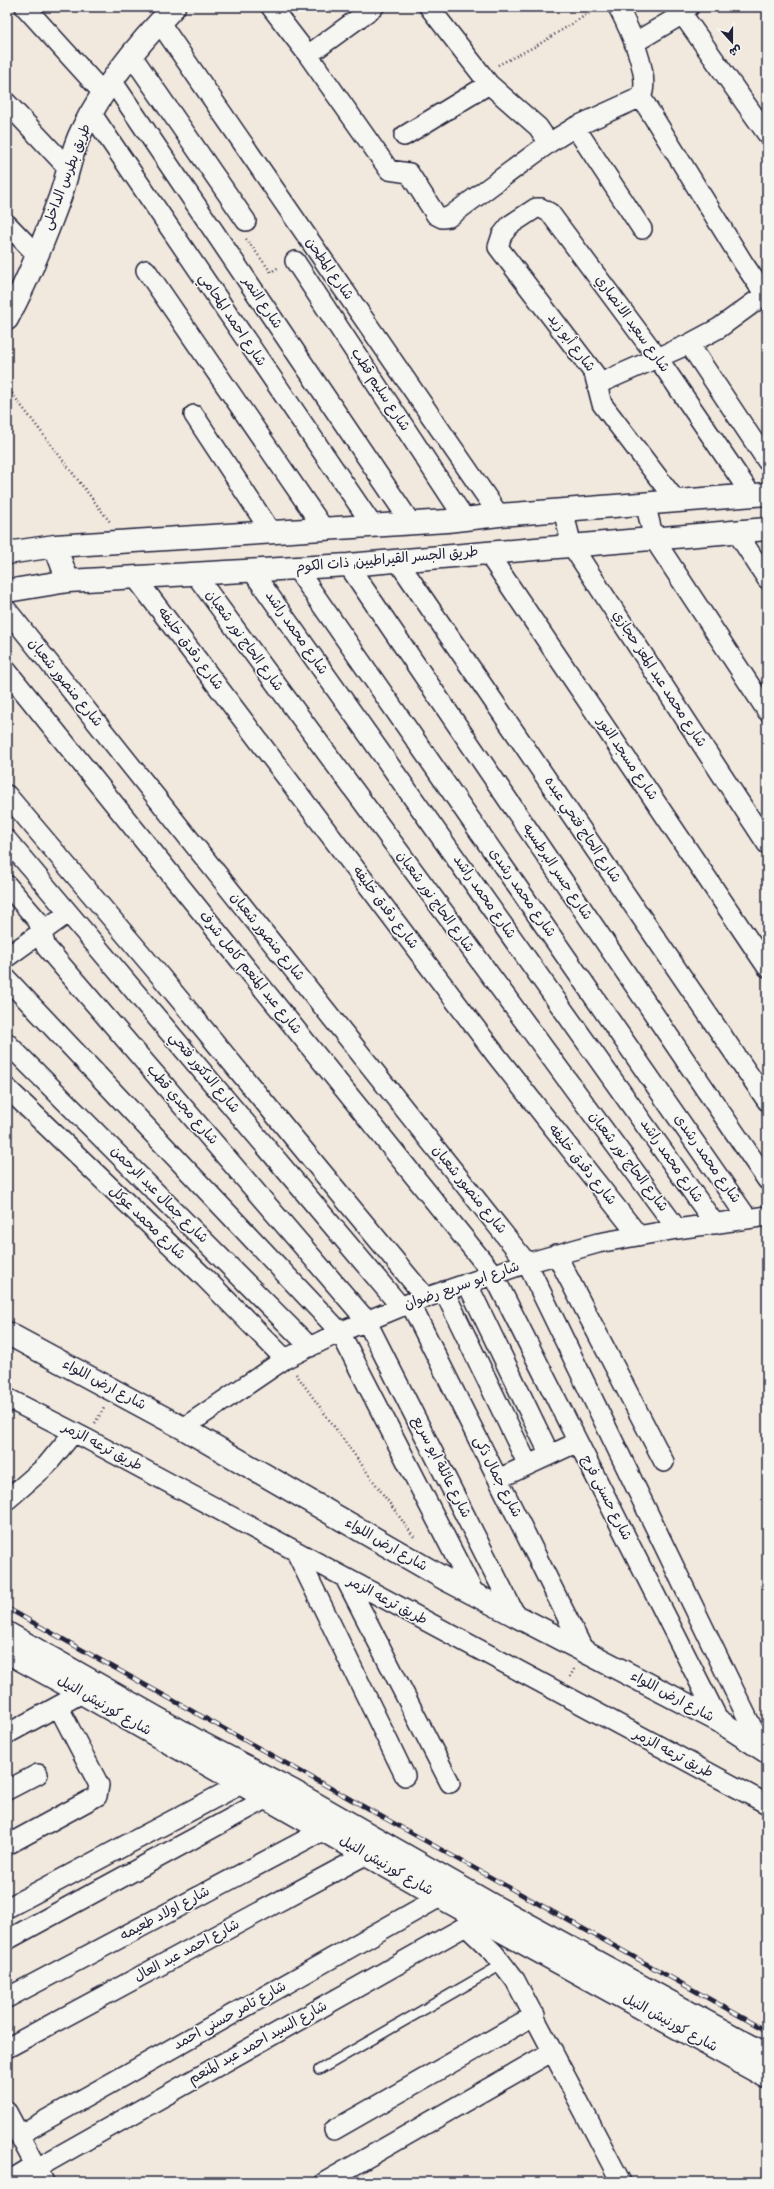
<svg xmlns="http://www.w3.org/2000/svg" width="774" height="2189" viewBox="0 0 774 2189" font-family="'Indie Flower','Playpen Sans Arabic',sans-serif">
<rect width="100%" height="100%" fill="#f1e8de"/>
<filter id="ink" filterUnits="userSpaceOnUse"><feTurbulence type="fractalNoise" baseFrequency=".025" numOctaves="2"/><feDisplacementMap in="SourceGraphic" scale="8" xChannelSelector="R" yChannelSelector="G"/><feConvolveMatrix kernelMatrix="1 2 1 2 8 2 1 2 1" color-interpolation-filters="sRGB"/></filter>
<g filter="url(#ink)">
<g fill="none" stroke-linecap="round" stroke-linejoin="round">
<defs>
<path id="lane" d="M319 2070 503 1964"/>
<path id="street" d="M25 7 104 94
M271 7 308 55 389 170 409 173 436 215 442 218 449 217 549 143 575 127 641 97C652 77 628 26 618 7
M429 7 489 84 538 127 549 143
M683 7 685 18 767 134
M160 23 499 515
M634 43 676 18 689 7
M308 55 374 7
M132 56 246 221
M113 82 411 523
M641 97 744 264 765 295
M7 103 68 168
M92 114 373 526
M575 127 642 229
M404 136 489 84
M7 224 37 255
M295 261 465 519
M146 270 324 529
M689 344 767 461
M598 384 689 344 719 328 767 293
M194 415 271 532
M676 501 602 404 594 373 498 247 502 235 510 225 536 208H541L550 213 657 357 752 496
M645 503 654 539 767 711
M563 510 572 546 767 844
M736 531 767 579
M487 552 767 967
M397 560 767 1101
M348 565 767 1180
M296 568 748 1219
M252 571 715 1224
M195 574 677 1229
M135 577 496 1055 638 1235
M7 610 527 1263 763 1750
M7 671 493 1274 719 1721
M7 795 156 971 426 1298
M7 840 401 1307
M7 885 38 921 46 947 366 1320 515 1614
M7 957 68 913
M7 979 340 1332 474 1593
M7 1043 310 1347
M7 1088 205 1278 285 1359
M556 1254 664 1462
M467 1283 550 1455
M444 1291 528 1465
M410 1303 584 1651
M7 1398 87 1439 767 1804
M183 1428 285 1359 340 1332 410 1303 527 1263 598 1243 677 1229 767 1216
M498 1479 578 1442
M7 1500 46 1466 74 1432
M296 1552 405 1776
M345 1578 450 1783
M7 1734 82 1693
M7 1790 38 1774
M7 1845 97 1796 99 1785 58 1706
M7 1908 241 1784
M466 1926 494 1953 515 1980 621 2182
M7 1940 268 1798
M7 1998 324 1830
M7 2048 367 1854
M7 2112 44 2182
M334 2130 535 2015
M19 2135 440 1897
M37 2168 480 1918
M7 2182 35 2165
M325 2182 553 2051"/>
<path id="secondary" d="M7 319C28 280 45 238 60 197 68 175 71 151 82 130 104 86 139 43 174 7
M55 546 68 581
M7 553 55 546 447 521 499 515 767 494
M7 591 68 581 348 565 767 529
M7 1333 183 1428 445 1579 719 1721 767 1752"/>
<path id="primary" d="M7 1633 201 1743 293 1791 492 1905 767 2055
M7 1652 82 1693 440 1897 767 2077"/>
</defs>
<use href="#lane" stroke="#22223b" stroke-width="12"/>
<use href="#street" stroke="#22223b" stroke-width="22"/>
<use href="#secondary" stroke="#22223b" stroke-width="25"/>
<use href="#primary" stroke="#22223b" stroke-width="25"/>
<path stroke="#22223b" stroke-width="2.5" stroke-dasharray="1 3" stroke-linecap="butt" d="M498 65 536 46 599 7
M246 239 271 272 279 267
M7 387 110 522
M296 1374 414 1537
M95 1423 104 1408
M570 1677 575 1667"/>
<use href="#lane" stroke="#f6f6f2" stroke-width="9"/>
<use href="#street" stroke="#f6f6f2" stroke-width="19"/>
<use href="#secondary" stroke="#f6f6f2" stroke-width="22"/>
<use href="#primary" stroke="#f6f6f2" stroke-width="22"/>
<defs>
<path id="rail" d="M7 1608 767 2031"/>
</defs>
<use href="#rail" stroke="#22223b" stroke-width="4.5"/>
<use href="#rail" stroke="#f6f6f2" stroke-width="3" stroke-dasharray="9" stroke-linecap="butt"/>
</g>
</g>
<g text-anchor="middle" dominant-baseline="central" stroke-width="3" stroke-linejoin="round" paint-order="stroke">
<g font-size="14" fill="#22223b" stroke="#f6f6f2">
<text transform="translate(67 177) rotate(-69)">طريق بطرس الداخلى</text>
<text transform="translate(329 269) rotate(55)">شارع المطحن</text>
<text transform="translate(262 303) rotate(56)">شارع النمر</text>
<text transform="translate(232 320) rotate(56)">شارع احمد المحامي</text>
<text transform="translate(632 324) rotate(54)">شارع سعيد الانصاري</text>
<text transform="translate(571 343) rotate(53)">شارع أبو زيد</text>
<text transform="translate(380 390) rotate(57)">شارع سليم قطب</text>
<text transform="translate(387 560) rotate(-5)">طريق الجسر القيراطيين, ذات الكوم</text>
<text transform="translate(296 633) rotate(55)">شارع محمد راشد</text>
<text transform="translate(244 641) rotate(54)">شارع الحاج نور شعبان</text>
<text transform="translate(190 649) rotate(53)">شارع دقدق خليفه</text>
<text transform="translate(659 679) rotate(57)">شارع محمد عبد المعز حجازي</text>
<text transform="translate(65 683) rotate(51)">شارع منصور شعبان</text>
<text transform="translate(627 759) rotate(56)">شارع مسجد النور</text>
<text transform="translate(582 830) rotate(56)">شارع الحاج فتحي عبده</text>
<text transform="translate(557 872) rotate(56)">شارع جسر البرطسيه</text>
<text transform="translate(522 893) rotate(55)">شارع محمد رشدى</text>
<text transform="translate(484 897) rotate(55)">شارع محمد راشد</text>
<text transform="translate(435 902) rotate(54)">شارع الحاج نور شعبان</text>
<text transform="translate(385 908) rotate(53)">شارع دقدق خليفه</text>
<text transform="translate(267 937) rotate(51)">شارع منصور شعبان</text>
<text transform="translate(250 973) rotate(51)">شارع عبد المنعم كامل شرف</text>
<text transform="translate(204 1073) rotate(50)">شارع الدكتور فتحي</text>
<text transform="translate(182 1105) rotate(49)">شارع مجدي قطب</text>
<text transform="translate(707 1159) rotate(55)">شارع محمد رشدى</text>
<text transform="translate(671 1161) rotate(55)">شارع محمد راشد</text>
<text transform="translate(628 1162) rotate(53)">شارع الحاج نور شعبان</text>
<text transform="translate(582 1165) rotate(51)">شارع دقدق خليفه</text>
<text transform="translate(469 1190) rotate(51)">شارع منصور شعبان</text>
<text transform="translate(159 1195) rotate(45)">شارع جمال عبد الرحمن</text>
<text transform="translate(147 1223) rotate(44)">شارع محمد عوكل</text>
<text transform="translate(462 1286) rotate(-19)">شارع ابو سريع رضوان</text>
<text transform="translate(104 1385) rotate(28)">شارع ارض اللواء</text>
<text transform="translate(102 1447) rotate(28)">طريق ترعه الزمر</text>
<text transform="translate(441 1467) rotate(63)">شارع عائلة ابو سريع</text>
<text transform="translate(497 1477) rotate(63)">شارع جمال ذكى</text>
<text transform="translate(606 1498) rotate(63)">شارع حسنى فرج</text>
<text transform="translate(386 1545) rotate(30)">شارع ارض اللواء</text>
<text transform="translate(387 1601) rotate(28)">طريق ترعه الزمر</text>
<text transform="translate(672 1697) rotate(28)">شارع ارض اللواء</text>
<text transform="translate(104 1706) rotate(30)">شارع كورنيش النيل</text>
<text transform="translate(673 1754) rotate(28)">طريق ترعه الزمر</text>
<text transform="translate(386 1866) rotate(30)">شارع كورنيش النيل</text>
<text transform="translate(165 1914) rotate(-28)">شارع اولاد طعيمه</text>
<text transform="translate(187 1951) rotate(-28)">شارع احمد عبد العال</text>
<text transform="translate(230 2016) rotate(-29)">شارع تامر حسنى احمد</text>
<text transform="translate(670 2023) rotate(29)">شارع كورنيش النيل</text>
<text transform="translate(258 2043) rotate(-29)">شارع السيد احمد عبد المنعم</text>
</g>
</g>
<rect width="774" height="2189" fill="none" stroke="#f6f6f2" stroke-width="24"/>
<rect x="12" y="12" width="750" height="2165" fill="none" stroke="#22223b" stroke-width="1.5" filter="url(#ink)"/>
<g transform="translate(732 42) rotate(159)" stroke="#f6f6f2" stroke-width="3" paint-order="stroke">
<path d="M0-3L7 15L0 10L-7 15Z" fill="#22223b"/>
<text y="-6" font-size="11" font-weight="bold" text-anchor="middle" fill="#22223b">ش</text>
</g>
</svg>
